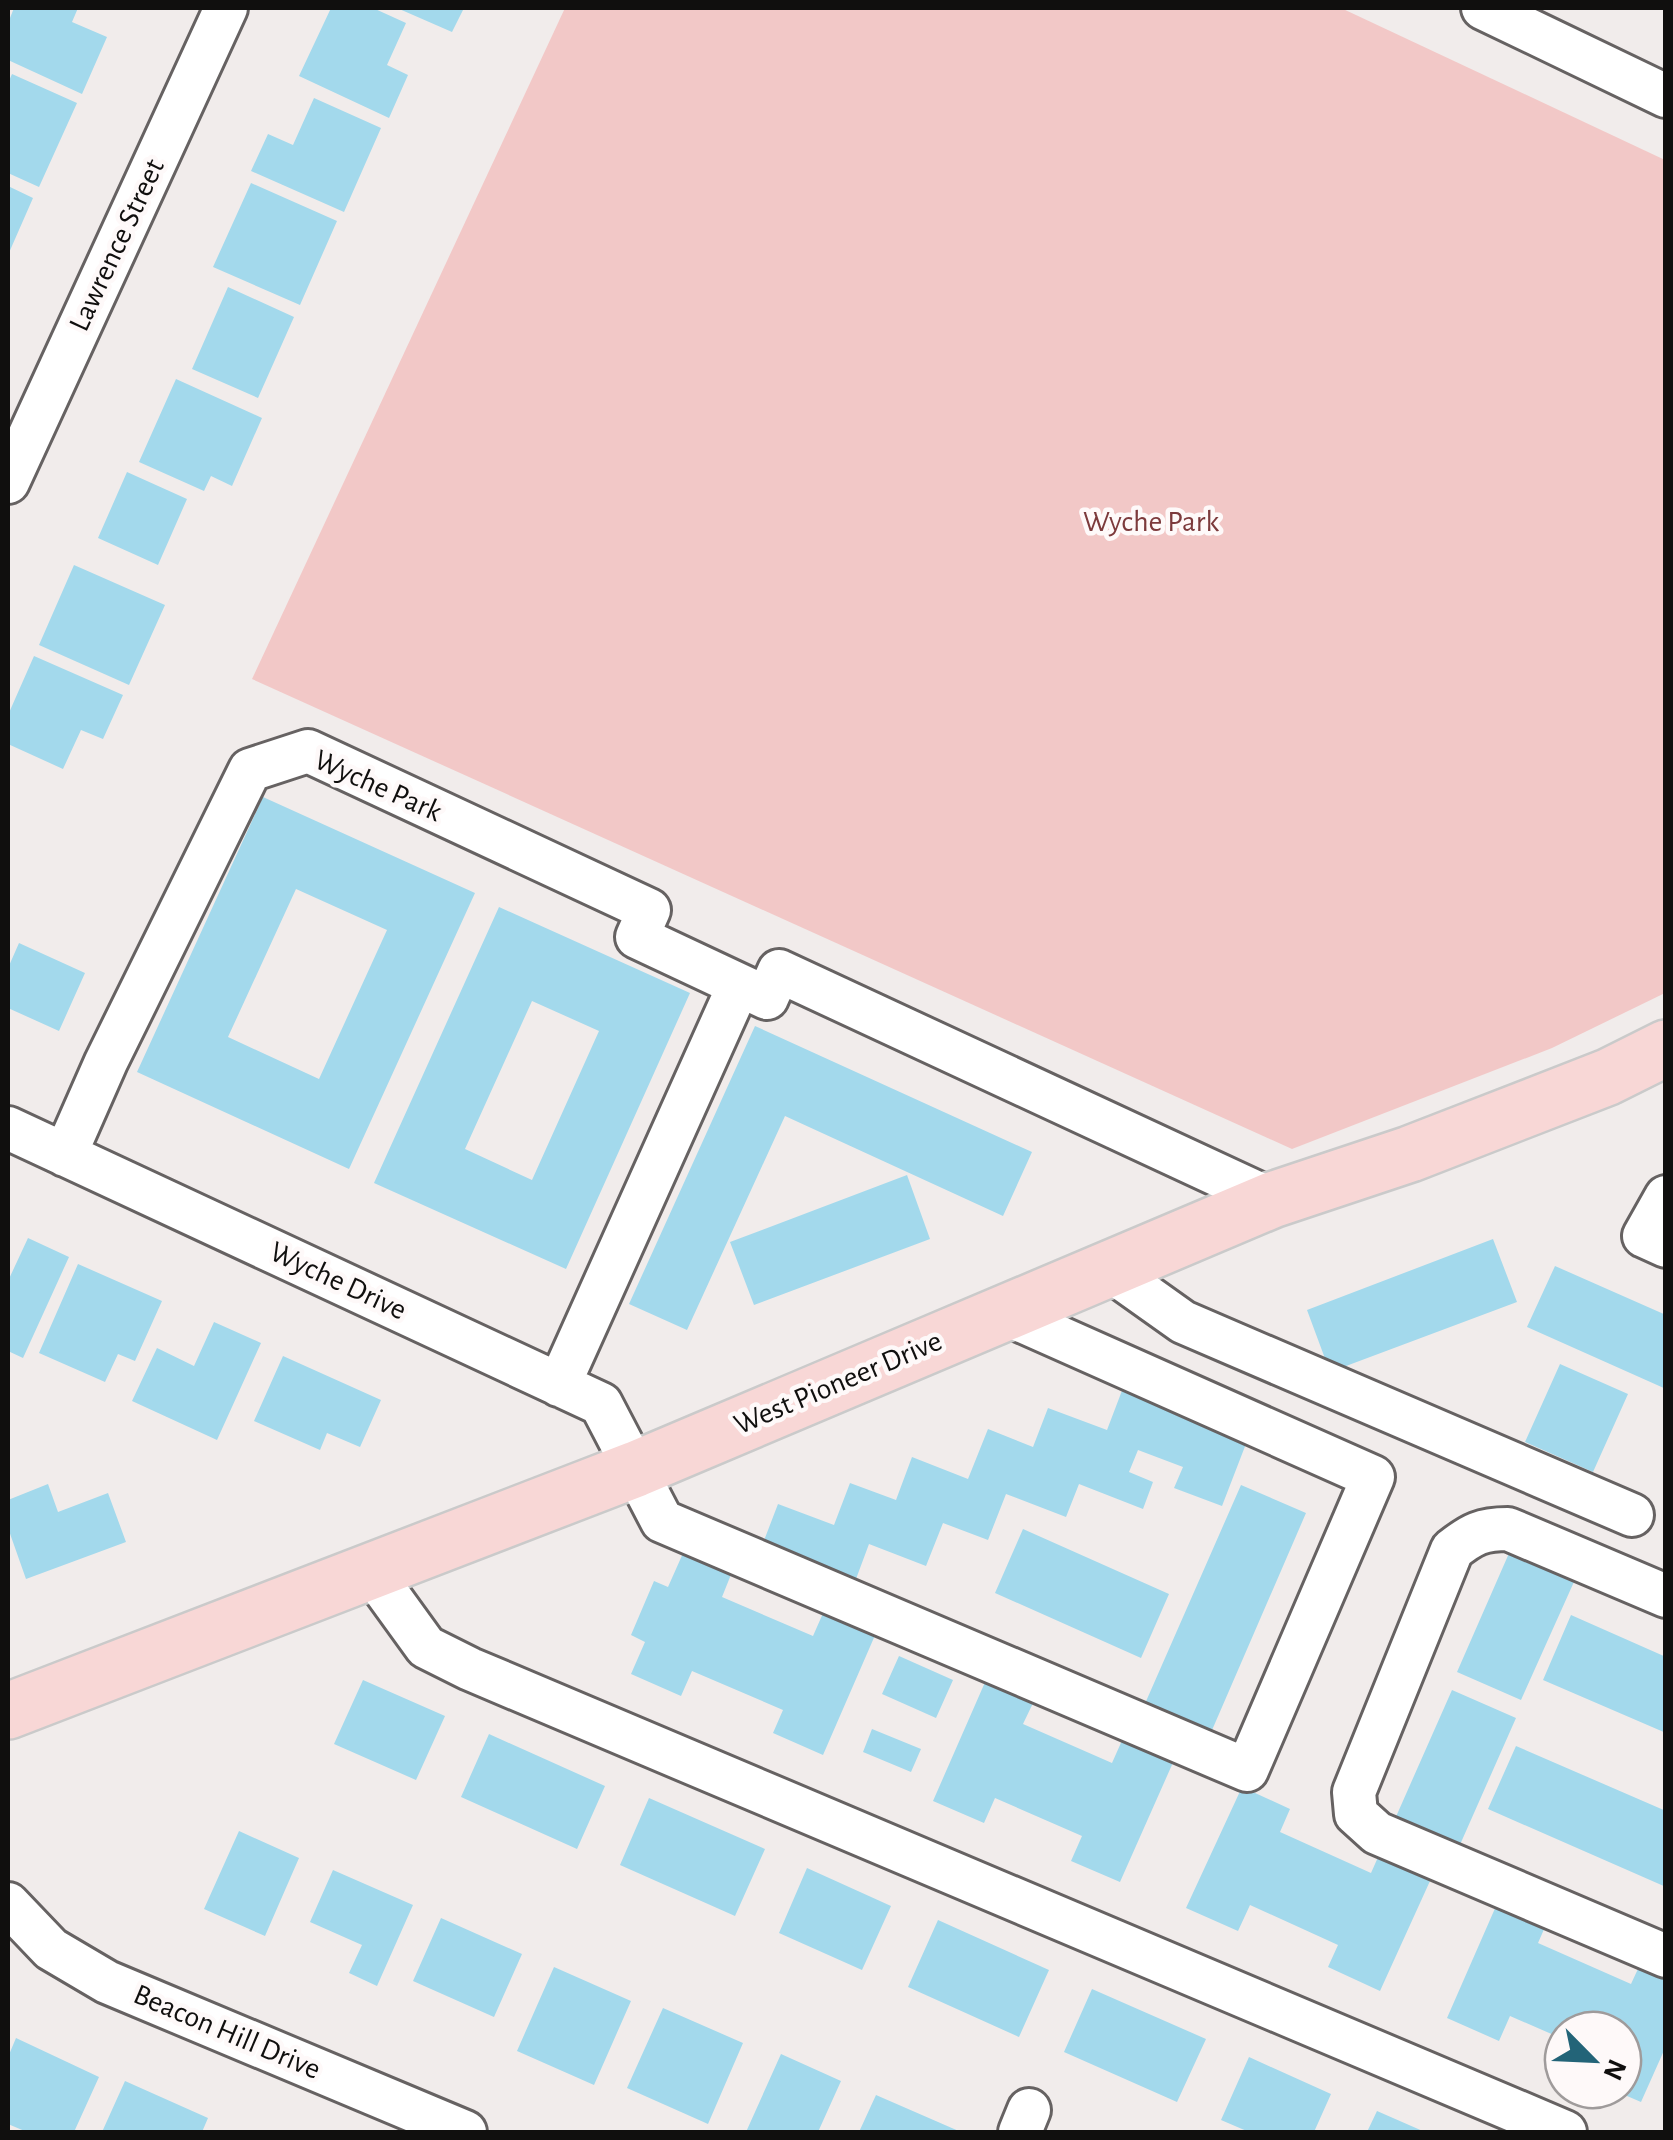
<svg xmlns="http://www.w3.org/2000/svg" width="1673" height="2140" viewBox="0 0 1673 2140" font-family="'Alegreya Sans',sans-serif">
<rect width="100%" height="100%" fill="#f1eceb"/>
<path fill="#f2c8c7" d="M565 8H1341L1665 160V993L1552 1048 1292 1149 252 679Z"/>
<path fill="#a3d9ec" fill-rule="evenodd" d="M14 8H78L72 22 107 37 82 94 8 60V23Z
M331 8H373L406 23 387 65 408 75 389 118 299 76Z
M397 8H464L452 32Z
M12 74 77 103 39 187 8 173V83Z
M314 98 381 128 344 212 251 171 268 134 293 145Z
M251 183 337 221 300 305 213 267Z
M8 186 33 198 8 255Z
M228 287 294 317 258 398 192 369Z
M176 379 262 418 232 486 211 476 204 491 139 462Z
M127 472 187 499 158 565 98 538Z
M74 565 165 605 129 685 39 645Z
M34 656 123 695 103 739 81 730 63 769 8 744V715Z
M263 797 475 893 349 1169 137 1072ZM296 889 387 930 319 1079 228 1037Z
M499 907 690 993 566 1269 374 1183ZM532 1001 599 1031 532 1180 465 1149Z
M19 943 85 973 59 1031 8 1008V968Z
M755 1026 1032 1152 1003 1216 785 1116 687 1330 629 1304Z
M907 1175 930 1239 754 1305 730 1242Z
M28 1238 69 1257 23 1358 8 1351V1281Z
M1493 1239 1517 1302 1330 1372 1307 1310Z
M78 1264 162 1301 135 1361 118 1354 105 1382 39 1353Z
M1555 1266 1666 1315V1389L1527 1327Z
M214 1322 261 1343 217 1440 132 1401 157 1348 194 1366Z
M283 1356 381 1400 360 1447 327 1433 320 1450 254 1421Z
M1560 1364 1628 1394 1593 1472 1525 1442Z
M1123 1388 1249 1436 1222 1506 1174 1488 1183 1467 1138 1450 1129 1472 1153 1482 1143 1509 1079 1484 1066 1517 1006 1494 988 1540 943 1523 926 1566 869 1544 853 1587 760 1551 778 1504 834 1525 850 1483 896 1500 912 1457 968 1479 988 1429 1033 1447 1048 1408 1107 1430Z
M48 1484 58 1512 108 1493 126 1542 26 1579 8 1528V1500Z
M1241 1485 1306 1513 1206 1744 1140 1715Z
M1023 1529 1169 1594 1141 1658 995 1593Z
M1517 1535 1582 1564 1521 1700 1457 1672Z
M684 1551 732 1572 722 1597 813 1636 824 1611 876 1633 823 1755 773 1733 783 1710 692 1671 681 1696 631 1674 645 1642 631 1635 654 1581 668 1587Z
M1571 1615 1666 1657V1733L1543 1680Z
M899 1656 953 1680 936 1718 882 1694Z
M363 1680 445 1716 416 1780 334 1744Z
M986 1680 1034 1701 1023 1724 1112 1763 1124 1736 1175 1758 1120 1882 1071 1861 1082 1836 995 1798 984 1823 933 1801Z
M1452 1690 1516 1718 1455 1856 1391 1828Z
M872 1729 921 1749 911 1772 863 1752Z
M489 1734 605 1786 577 1849 461 1797Z
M1516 1746 1666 1811V1887L1488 1809Z
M1242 1787 1290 1809 1280 1832 1371 1873 1383 1846 1435 1870 1380 1991 1328 1967 1338 1945 1250 1905 1238 1931 1186 1908Z
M649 1798 765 1849 735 1916 620 1865Z
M239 1831 299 1858 265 1936 204 1909Z
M807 1868 891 1906 862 1970 779 1933Z
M333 1870 413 1905 377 1986 349 1973 362 1945 310 1922Z
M1500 1897 1549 1918 1538 1943 1631 1984 1643 1958 1666 1968V2046L1641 2102 1613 2090H1623V2030H1563V2039L1510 2016 1499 2041 1447 2018Z
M441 1918 522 1954 494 2017 413 1981Z
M938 1920 1049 1970 1019 2037 908 1987Z
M554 1967 631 2001 594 2085 517 2051Z
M1092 1989 1206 2039 1177 2102 1064 2052Z
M663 2008 743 2043 708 2124 627 2088Z
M16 2038 99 2077 74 2132H27L8 2124V2057Z
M781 2054 841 2081 818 2132H746Z
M1249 2057 1331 2094 1314 2132H1249L1221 2120Z
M125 2081 208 2118 202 2132H102Z
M876 2095 961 2132H859Z
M1377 2111 1425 2132H1367Z"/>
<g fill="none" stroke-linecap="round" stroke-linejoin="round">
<defs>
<path id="minor" d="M1483 8 1666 96
M8 482 226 8
M8 1128 601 1404 662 1521 1247 1770 1373 1477 1004 1313
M65 1155 106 1062 250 770 308 751 649 910 637 937 767 998 779 971 1272 1200
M1666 1197 1644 1236 1666 1246
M1107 1268 1183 1322 1632 1515
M559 1385 739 985
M371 1571 426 1647 470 1669 1565 2132
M1666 1596 1508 1529C1482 1529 1472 1534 1452 1550L1354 1792 1356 1814 1377 1833 1666 1956
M8 1904 51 1949 107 1982 465 2132
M1020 2132 1029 2110"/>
<path id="major" d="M8 1711 636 1469 1272 1200 1410 1154 1608 1077 1666 1048"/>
</defs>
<use href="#minor" stroke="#666262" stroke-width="48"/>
<use href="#major" stroke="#cacaca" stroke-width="60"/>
<use href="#minor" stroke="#fff" stroke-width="42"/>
<use href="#major" stroke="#f8d7d6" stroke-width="55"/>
</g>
<g text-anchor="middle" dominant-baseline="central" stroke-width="9" stroke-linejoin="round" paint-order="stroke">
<g font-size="30" fill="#100f0e" stroke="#fef9f9">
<text transform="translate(117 245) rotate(-65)">Lawrence Street</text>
<text transform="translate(378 786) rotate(24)">Wyche Park</text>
<text transform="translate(338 1281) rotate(25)">Wyche Drive</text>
<text transform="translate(838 1383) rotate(-23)">West Pioneer Drive</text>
<text transform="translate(227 2032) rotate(23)">Beacon Hill Drive</text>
</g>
<g font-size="30" fill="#7c3a3c" stroke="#fef9f9">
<text x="1151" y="522">Wyche Park</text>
</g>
</g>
<rect width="1673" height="2140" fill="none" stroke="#100f0e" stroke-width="20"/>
<g transform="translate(1593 2060) rotate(114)"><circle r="48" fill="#fef9f9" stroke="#9f9b9b" stroke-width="2.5"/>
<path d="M0-8L18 38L0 25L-18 38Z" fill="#236478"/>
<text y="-15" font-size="28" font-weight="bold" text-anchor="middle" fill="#100f0e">N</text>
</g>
</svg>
